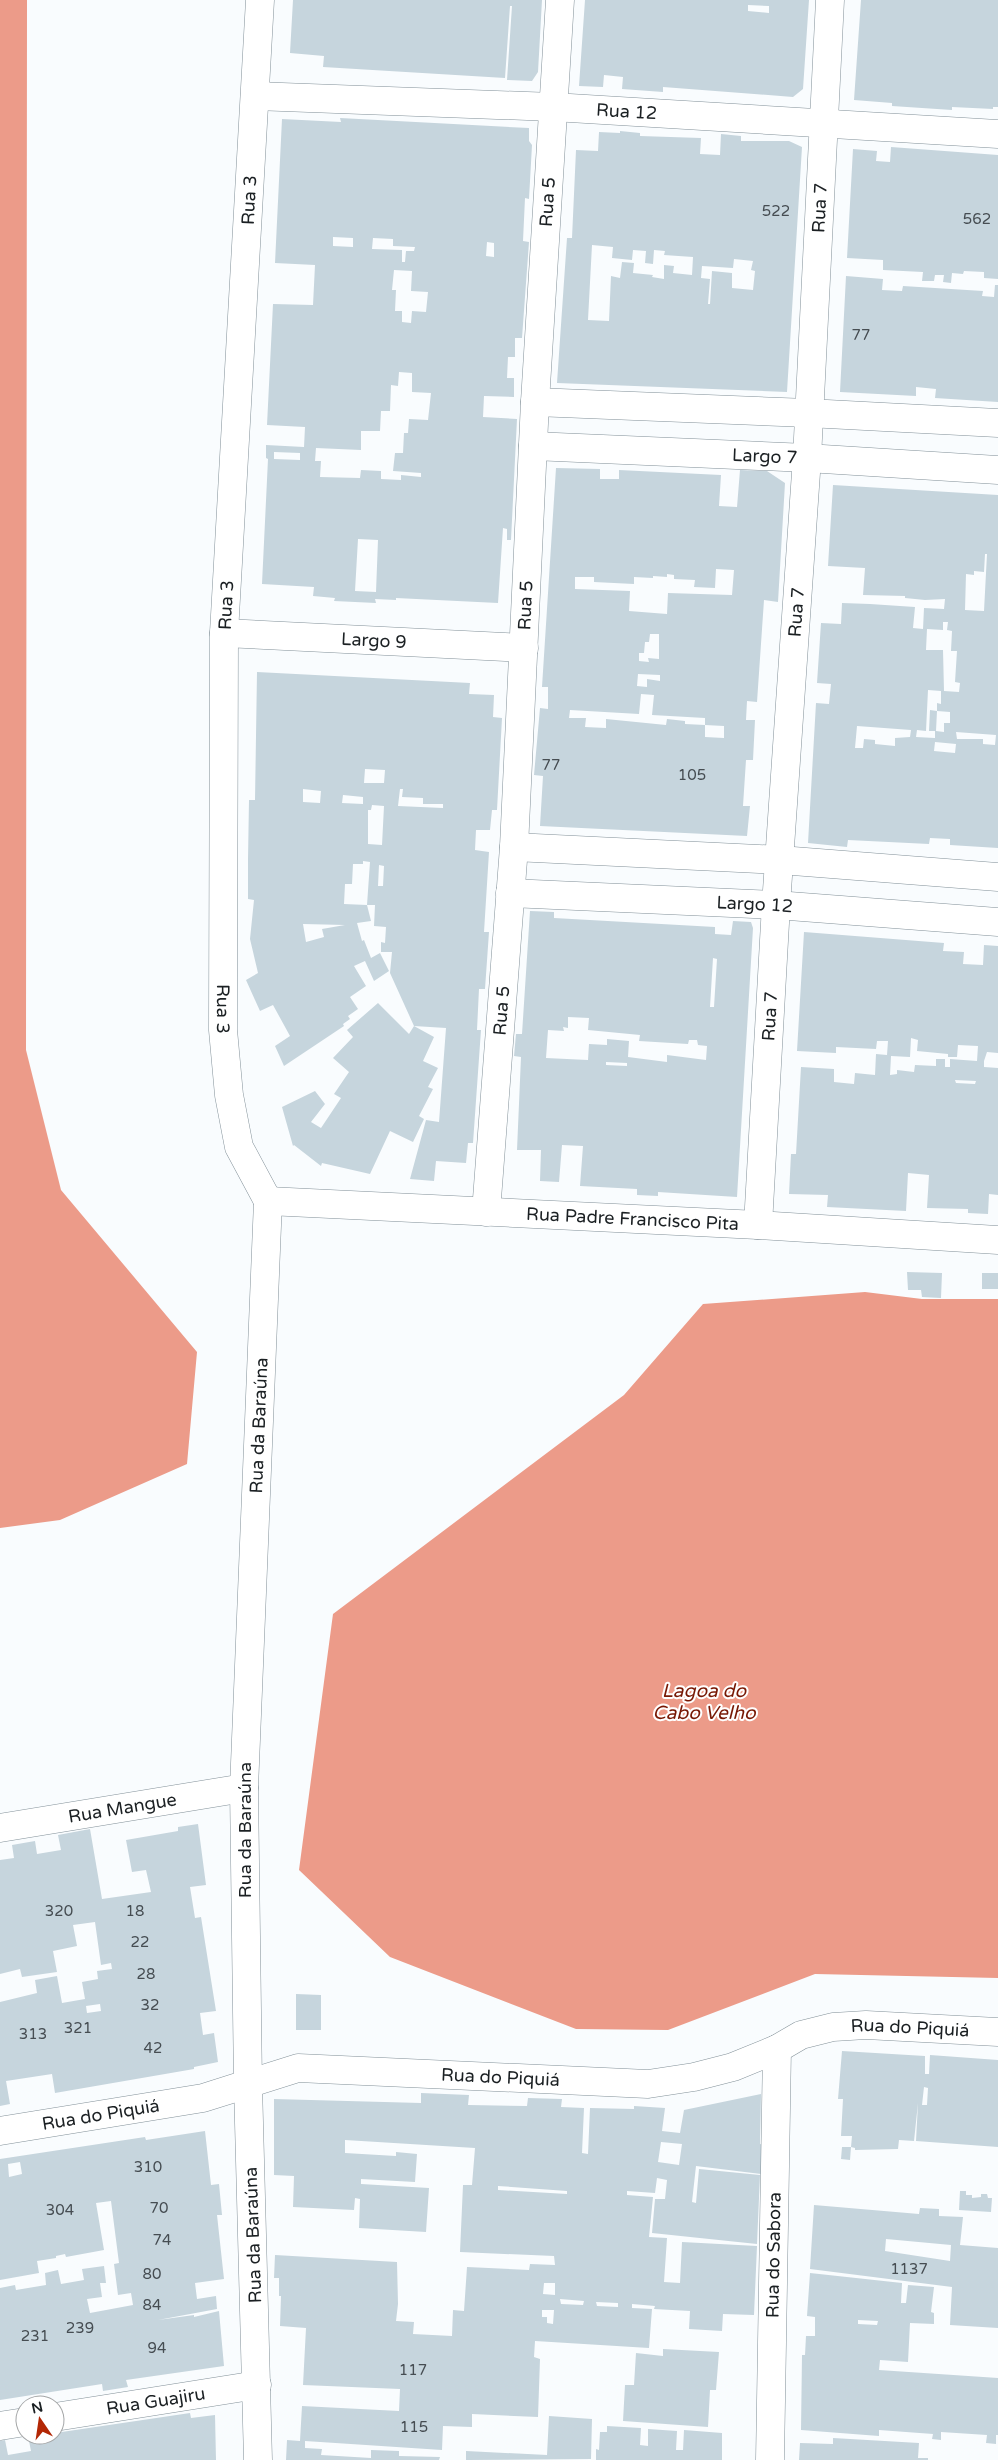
<svg xmlns="http://www.w3.org/2000/svg" width="998" height="2460" viewBox="0 0 998 2460" font-family="'Varela Round',sans-serif">
<rect width="100%" height="100%" fill="#f9fcfe"/>
<path fill="#ec9b89" d="M0 0H27L26 1050 61 1190 197 1352 187 1464 60 1520 0 1528Z
M865 1292 922 1299H998V1978L815 1974 668 2030 576 2029 390 1957 299 1870 333 1614 624 1395 703 1304Z"/>
<path fill="#c6d5dd" fill-rule="evenodd" d="M293 0H542L538 72 532 81 507 80 512 6H510L505 78 323 67 324 56 290 53Z
M585 0H809L803 89 793 97 663 87V92L622 89 623 77 604 75 603 87 579 86ZM748 5 769 6V13L748 11Z
M861 0H998V107H993V109L952 107V110L892 106V103L854 100Z
M340 118 529 128V141L532 145 529 199 525 198 523 241 529 242 522 338H515V357H508L507 378H514V397L484 396 483 417 517 419 511 540H507V529L503 528 498 603 396 598V600L375 599 376 603 334 601 335 598 313 596 314 587 262 584 268 459 266 458V445L304 447 305 427 267 425 273 304 313 305 315 265 275 263 282 119 341 122ZM333 237 353 238V247L333 246ZM373 238 393 239V246L415 247 414 251H406L405 262H402V250L372 249ZM487 242 494 243V257L486 256ZM394 270 412 271 411 291 428 292 426 312 412 311 411 323 402 322V311H395L396 290H392ZM399 372 412 373V392L431 393 428 420 409 419 408 433H404L403 453H395L393 471 421 473V477L401 475V480L381 479V471L361 470 360 478 320 477 321 461H315L316 448 361 450V431H380L381 411H390L391 385 398 386ZM274 452 300 453V460L274 459ZM358 539 378 540 376 592 355 591Z
M620 131 640 133V136L701 138 700 154 720 155 721 134 741 136V141H789L802 147 787 392 557 383 567 238H572L576 150 598 151 599 132 620 133ZM592 245 613 247 612 258 632 260 633 250 646 251 645 263 653 264 654 250 665 251 664 255 693 257 692 275 673 273 674 266 664 265V279L652 277 653 275 633 273 634 263 622 262 620 278 611 276 609 321 588 320ZM734 259 753 261 751 270 755 271 753 290 732 288V273L712 271 710 304H708L710 279 701 278 702 266 733 268Z
M891 147 998 155V279L984 278V272L964 271 963 274 952 273 951 283 943 282 944 275H935L934 281H922L923 272 883 270V260L847 258 853 149 877 151 876 161 890 162Z
M846 276 883 279 882 290 902 291 903 286 983 291 982 296 994 297 995 285H998V402L935 398 936 389 916 387V396L840 392Z
M556 468 600 469V479H619V470L721 475 719 506 737 507 740 470 767 471 785 483 778 602 764 600 757 702 747 701 746 720H755L753 760H746L743 806H750L747 836 540 826 543 776 534 775 540 708 548 709V687H542ZM716 569 734 570 732 595 668 593 667 614 629 611 630 591 575 589V577H594V582L634 584V577L653 578V576L667 577V574L674 575V579L695 580 694 587 715 588ZM650 634H659V659L648 658 649 662 639 661V653H644L645 642H649ZM638 674 660 675V681L647 679V687L637 686ZM641 694 654 695 652 715 705 718V725L724 726V738L705 737V725L685 724V721L667 719 666 725 606 719V728L585 727 586 718H569L570 710 639 714Z
M833 485 998 495V848L950 845V839L930 838 929 844 848 840 847 847 808 843 816 703 829 704 831 684 817 683 821 623 841 624 842 603 870 604 915 607 913 628 923 629 924 608 944 609 945 599 925 600 905 598V596L863 595 865 568 828 566ZM985 554H987L984 611 965 610 966 574 974 575V571L984 572ZM943 622H948L947 630 952 631 951 651H957L955 682 960 683 959 692 944 691 943 650H926L927 629 943 630ZM928 690 941 691V704L937 703V711L950 712V723H944V732L936 731 937 711 930 710 929 731H935V738L916 737 917 730 926 731ZM857 726 911 730 910 737 895 738V746L875 744V740L864 739 863 748H855ZM956 732 996 735 995 745 983 744V739H957ZM935 742 956 744 955 753 934 751Z
M257 672 470 683 469 694 494 695 493 717 502 718 497 810H492L490 830H476L475 850 489 852 484 932H489L485 989H479L477 1030H481L473 1143H468L466 1163 436 1161 434 1181 410 1179 426 1120 439 1122 446 1028 414 1026 390 973 392 952H381V942L385 943 386 927 374 926 375 905H367L370 862 363 861V864H353L352 884H345L344 904 367 905 371 921 357 923 362 941 364 940 371 958 380 953 389 971 374 981 365 961 354 966 366 986 350 997 358 1009 348 1016 350 1019 343 1024 344 1026 284 1066 275 1046 290 1036 273 1005 260 1011 246 980 258 973 250 939 254 900 248 899V859L249 800H255ZM365 769 385 770 384 783H364ZM303 789 321 791 320 803 303 802ZM400 789H403L402 797 423 798V804H443V808L398 806ZM343 795 363 797V804L342 803ZM372 805 384 806 382 845 368 844V810H371ZM379 865 384 866 383 886H378ZM303 924 345 925 322 929 324 937 306 942Z
M530 911 554 912V918L715 927V934L731 935 733 921 751 922 753 928 737 1197 658 1192V1196L637 1195V1189L580 1186 583 1146 562 1145 559 1182 540 1181 541 1150H517L521 1057 514 1056 516 1034H522ZM713 958 717 959 714 1007H710ZM568 1017 589 1018 588 1030 640 1035 639 1041 688 1044 689 1040H697L698 1045 707 1046 706 1060 667 1055V1062L628 1057 629 1041 607 1039V1045L589 1044 588 1060 546 1058 548 1030 564 1031 563 1027 568 1028ZM606 1062 627 1063V1066L606 1065Z
M804 932 944 943 943 951 964 952 963 964 983 965 984 945 998 946V1053L987 1052 984 1061V1067L998 1068V1195L989 1194 988 1214 968 1213V1209L927 1208 929 1175 908 1173 906 1211 827 1207 828 1195 789 1194 791 1154H796L801 1067 834 1069V1082L854 1084 855 1073 875 1075 876 1054 887 1055 888 1041H877L876 1049 836 1047V1053L797 1051ZM911 1038 918 1040 917 1051 948 1054V1057H957L958 1045 978 1046 977 1061 950 1059V1067H945V1059H936V1066L915 1065 914 1072 897 1070V1074L890 1075 891 1056 910 1057ZM955 1080 976 1081 975 1084 956 1083Z
M378 1003 409 1034 414 1026 434 1037 423 1061 438 1068 428 1087 433 1089 419 1116 424 1119 413 1142 390 1131 370 1174 322 1163 321 1166 294 1145 293 1146 282 1107 315 1091 325 1104 311 1122 321 1128 341 1098 334 1094 349 1072 333 1058 353 1037 347 1030Z
M907 1272 942 1273 941 1298 922 1297 921 1290H908Z
M982 1273H998V1289H982Z
M198 1824 206 1885 190 1887 195 1918 201 1917 216 2011 200 2013 203 2035 214 2033 218 2062 194 2067V2069L55 2093 52 2074 6 2081 10 2104 0 2106V2002L37 1993 35 1980 57 1976 62 2003 85 1999 82 1982 98 1979 97 1971 112 1969 111 1963 101 1965 95 1922 73 1925 77 1946 53 1951 57 1972 22 1977 20 1969 0 1974V1860L14 1858 12 1845 35 1841 37 1854 61 1850 58 1835 90 1829 102 1899 151 1892 146 1870 132 1872 126 1840 178 1831V1827ZM100 2004 101 2011 87 2013 86 2006Z
M296 1994 321 1995V2030H296Z
M842 2051 925 2056V2074H929L930 2055 998 2060V2147L916 2141 918 2103 914 2141 899 2140 898 2149 855 2150V2148L851 2147 852 2136H841L843 2099H838ZM924 2087 928 2088 927 2105H922Z
M421 2093 469 2095 468 2105 527 2106 528 2098 562 2099 561 2107 584 2108 582 2153 588 2154 590 2108 634 2109V2106L665 2108 662 2131 680 2133 684 2110 761 2094 760 2144 765 2145 761 2174 696 2166 692 2202 696 2203 699 2169 760 2175 757 2244 652 2233 655 2199H665L667 2180 657 2178 655 2193 627 2191V2195L653 2197 649 2237 667 2238 664 2282 680 2283 682 2242 757 2246 754 2315 723 2314 722 2331 689 2329 690 2311 654 2309 655 2306 632 2304V2308L652 2309 649 2348 535 2341 534 2357 540 2359 538 2417 472 2414V2427L443 2426 442 2450 305 2441V2448L322 2449 321 2455 371 2458V2450L399 2451V2456L440 2457 439 2460H286L287 2440 300 2441 302 2406 399 2411 400 2389 303 2385 306 2328 280 2326 281 2296H279V2278H274L275 2255 397 2262 398 2304 396 2321 414 2322 413 2334 452 2336 453 2310 464 2311 467 2267 529 2270 530 2264 555 2265 554 2256 460 2252 463 2185H472L475 2148 345 2140V2153L396 2156V2152L417 2154 415 2182 361 2179V2184L429 2188 426 2232 359 2228 360 2199 355 2198 354 2210 293 2207 294 2176 274 2175V2099L421 2103ZM661 2142 682 2144 679 2165 658 2162ZM498 2186 567 2191V2194L498 2190ZM544 2283H555V2295L543 2294ZM560 2299 584 2301 583 2305 561 2304ZM596 2302 618 2303V2307L597 2306ZM542 2310H554L553 2324 547 2323V2317H542Z
M205 2131 211 2185 219 2184 222 2215H217L224 2279 195 2283 197 2299 216 2296 217 2309 158 2320 194 2315V2317L219 2311 224 2366 126 2380 128 2387 103 2391 102 2384 0 2400V2288L15 2285 16 2290 46 2285 45 2273 58 2270 61 2284 84 2280 82 2269 104 2266 106 2283H100L102 2297 87 2299 90 2313 133 2305 131 2293 118 2295 114 2264 119 2263 111 2201 96 2203 104 2250 66 2257 65 2254 56 2256V2258L37 2261 39 2273 0 2280V2159L145 2137 146 2140ZM20 2162 22 2174 9 2177 8 2164Z
M842 2147H851L850 2160 841 2159Z
M960 2191H966V2195H972V2198L981 2197V2194H987L988 2198H992L991 2212 959 2210Z
M814 2205 919 2214 920 2208 939 2209V2216L963 2217 960 2245 998 2248V2328L950 2325 952 2287 810 2269ZM886 2239 951 2245 950 2261 885 2251Z
M810 2273 902 2283 901 2303H906L908 2285 934 2287 931 2312 934 2313V2324L910 2323 908 2362 880 2360 879 2370 998 2378V2435H996V2444L986 2443 987 2435 941 2432V2440L932 2439 933 2434 879 2430V2436L801 2430 802 2355H805L806 2336H815V2317L807 2316ZM858 2320 878 2321 877 2325 858 2324Z
M663 2349 719 2352 716 2390H710L708 2427 623 2421 625 2385H634L636 2353 663 2356Z
M190 2413 191 2418 215 2415 216 2460H0V2441L5 2440 8 2455 31 2451 28 2436 55 2435V2433Z
M549 2416 592 2419 591 2459 466 2460V2451L547 2455Z
M607 2426 641 2428 640 2445 648 2446V2429L677 2431 676 2450H683L684 2430 722 2433V2460H596V2449L599 2450 600 2432H607Z
M833 2438 919 2443 918 2458H928V2460H799L800 2443 833 2444Z"/>
<g fill="none" stroke-linecap="round" stroke-linejoin="round">
<defs>
<g id="street">
<path id="s1" d="M260 0 224 633 223 1030 229 1095 239 1147 268 1201"/>
<path id="s2" d="M255 96 553 107 998 134"/>
<path d="M535 402 808 413 998 423"/>
<path id="s3" d="M533 446 807 458 998 470"/>
<path id="s4" d="M224 633 524 648"/>
<path d="M514 847 780 860 998 877"/>
<path id="s5" d="M510 893 776 905 998 922"/>
<path id="s6" d="M268 1201 758 1225 998 1240"/>
<path id="s7" d="M486 1212 514 847 535 402 560 0"/>
<path id="s8" d="M758 1225 776 905 807 458 830 0"/>
<path id="s9" d="M0 1828 244 1788"/>
<path id="s10" d="M0 2131 203 2098 298 2068 648 2084 694 2077 733 2067 777 2049 801 2035 833 2027 866 2025 998 2032"/>
<path id="s11" d="M55 2417 257 2385"/>
<path d="M0 2426 25 2422"/>
<path id="s12" d="M258 2460 248 2085 244 1788 268 1201"/>
<path id="s13" d="M770 2460 777 2049"/>
</g>
</defs>
<use href="#street" stroke="#839199" stroke-width="29"/>
<use href="#street" stroke="#fff" stroke-width="28"/>
</g>
<g text-anchor="middle" dominant-baseline="central" stroke-width="4" stroke-linejoin="round" paint-order="stroke">
<g font-size="15" fill="#464d52">
<text x="776" y="211">522</text>
<text x="977" y="219">562</text>
<text x="861" y="335">77</text>
<text x="551" y="765">77</text>
<text x="692" y="775">105</text>
<text x="59" y="1911">320</text>
<text x="135" y="1911">18</text>
<text x="140" y="1942">22</text>
<text x="146" y="1974">28</text>
<text x="150" y="2005">32</text>
<text x="78" y="2028">321</text>
<text x="33" y="2034">313</text>
<text x="153" y="2048">42</text>
<text x="148" y="2167">310</text>
<text x="159" y="2208">70</text>
<text x="60" y="2210">304</text>
<text x="162" y="2240">74</text>
<text x="909" y="2269">1137</text>
<text x="152" y="2274">80</text>
<text x="152" y="2305">84</text>
<text x="80" y="2328">239</text>
<text x="35" y="2336">231</text>
<text x="157" y="2348">94</text>
<text x="413" y="2370">117</text>
<text x="414" y="2427">115</text>
</g>
<g font-size="18" fill="#1b2023" stroke="#fff">
<text stroke="none"><textPath href="#s2" startOffset="372">Rua 12</textPath></text>
<text transform="translate(249 200) rotate(-87)">Rua 3</text>
<text stroke="none"><textPath href="#s7" startOffset="1012">Rua 5</textPath></text>
<text stroke="none"><textPath href="#s8" startOffset="1019">Rua 7</textPath></text>
<text stroke="none"><textPath href="#s3" startOffset="232">Largo 7</textPath></text>
<text transform="translate(226 605) rotate(-87)">Rua 3</text>
<text stroke="none"><textPath href="#s7" startOffset="608">Rua 5</textPath></text>
<text stroke="none"><textPath href="#s8" startOffset="614">Rua 7</textPath></text>
<text stroke="none"><textPath href="#s4" startOffset="150">Largo 9</textPath></text>
<text stroke="none"><textPath href="#s5" startOffset="245">Largo 12</textPath></text>
<text stroke="none"><textPath href="#s1" startOffset="1010">Rua 3</textPath></text>
<text stroke="none"><textPath href="#s7" startOffset="202">Rua 5</textPath></text>
<text stroke="none"><textPath href="#s8" startOffset="209">Rua 7</textPath></text>
<text stroke="none"><textPath href="#s6" startOffset="365">Rua Padre Francisco Pita</textPath></text>
<text stroke="none"><textPath href="#s12" startOffset="1035">Rua da Baraúna</textPath></text>
<text stroke="none"><textPath href="#s9" startOffset="124">Rua Mangue</textPath></text>
<text transform="translate(245 1830) rotate(-90)">Rua da Baraúna</text>
<text stroke="none"><textPath href="#s10" startOffset="928">Rua do Piquiá</textPath></text>
<text stroke="none"><textPath href="#s10" startOffset="508">Rua do Piquiá</textPath></text>
<text stroke="none"><textPath href="#s10" startOffset="102">Rua do Piquiá</textPath></text>
<text transform="translate(253 2235) rotate(-92)">Rua da Baraúna</text>
<text stroke="none"><textPath href="#s13" startOffset="205">Rua do Sabora</textPath></text>
<text stroke="none"><textPath href="#s11" startOffset="102">Rua Guajiru</textPath></text>
</g>
<g font-size="19" font-style="italic" fill="#771804" stroke="#fff">
<text x="704" y="1691">Lagoa do<tspan x="704" dy="22">Cabo Velho</tspan></text>
</g>
</g>
<g transform="translate(40 2420) rotate(347)"><circle r="24" fill="#ffffff" stroke="#a4a6a7"/>
<path d="M0-4L9 19L0 12L-9 19Z" fill="#b32705"/>
<text y="-8" font-size="14" font-weight="bold" text-anchor="middle" fill="#1b2023">N</text>
</g>
</svg>
